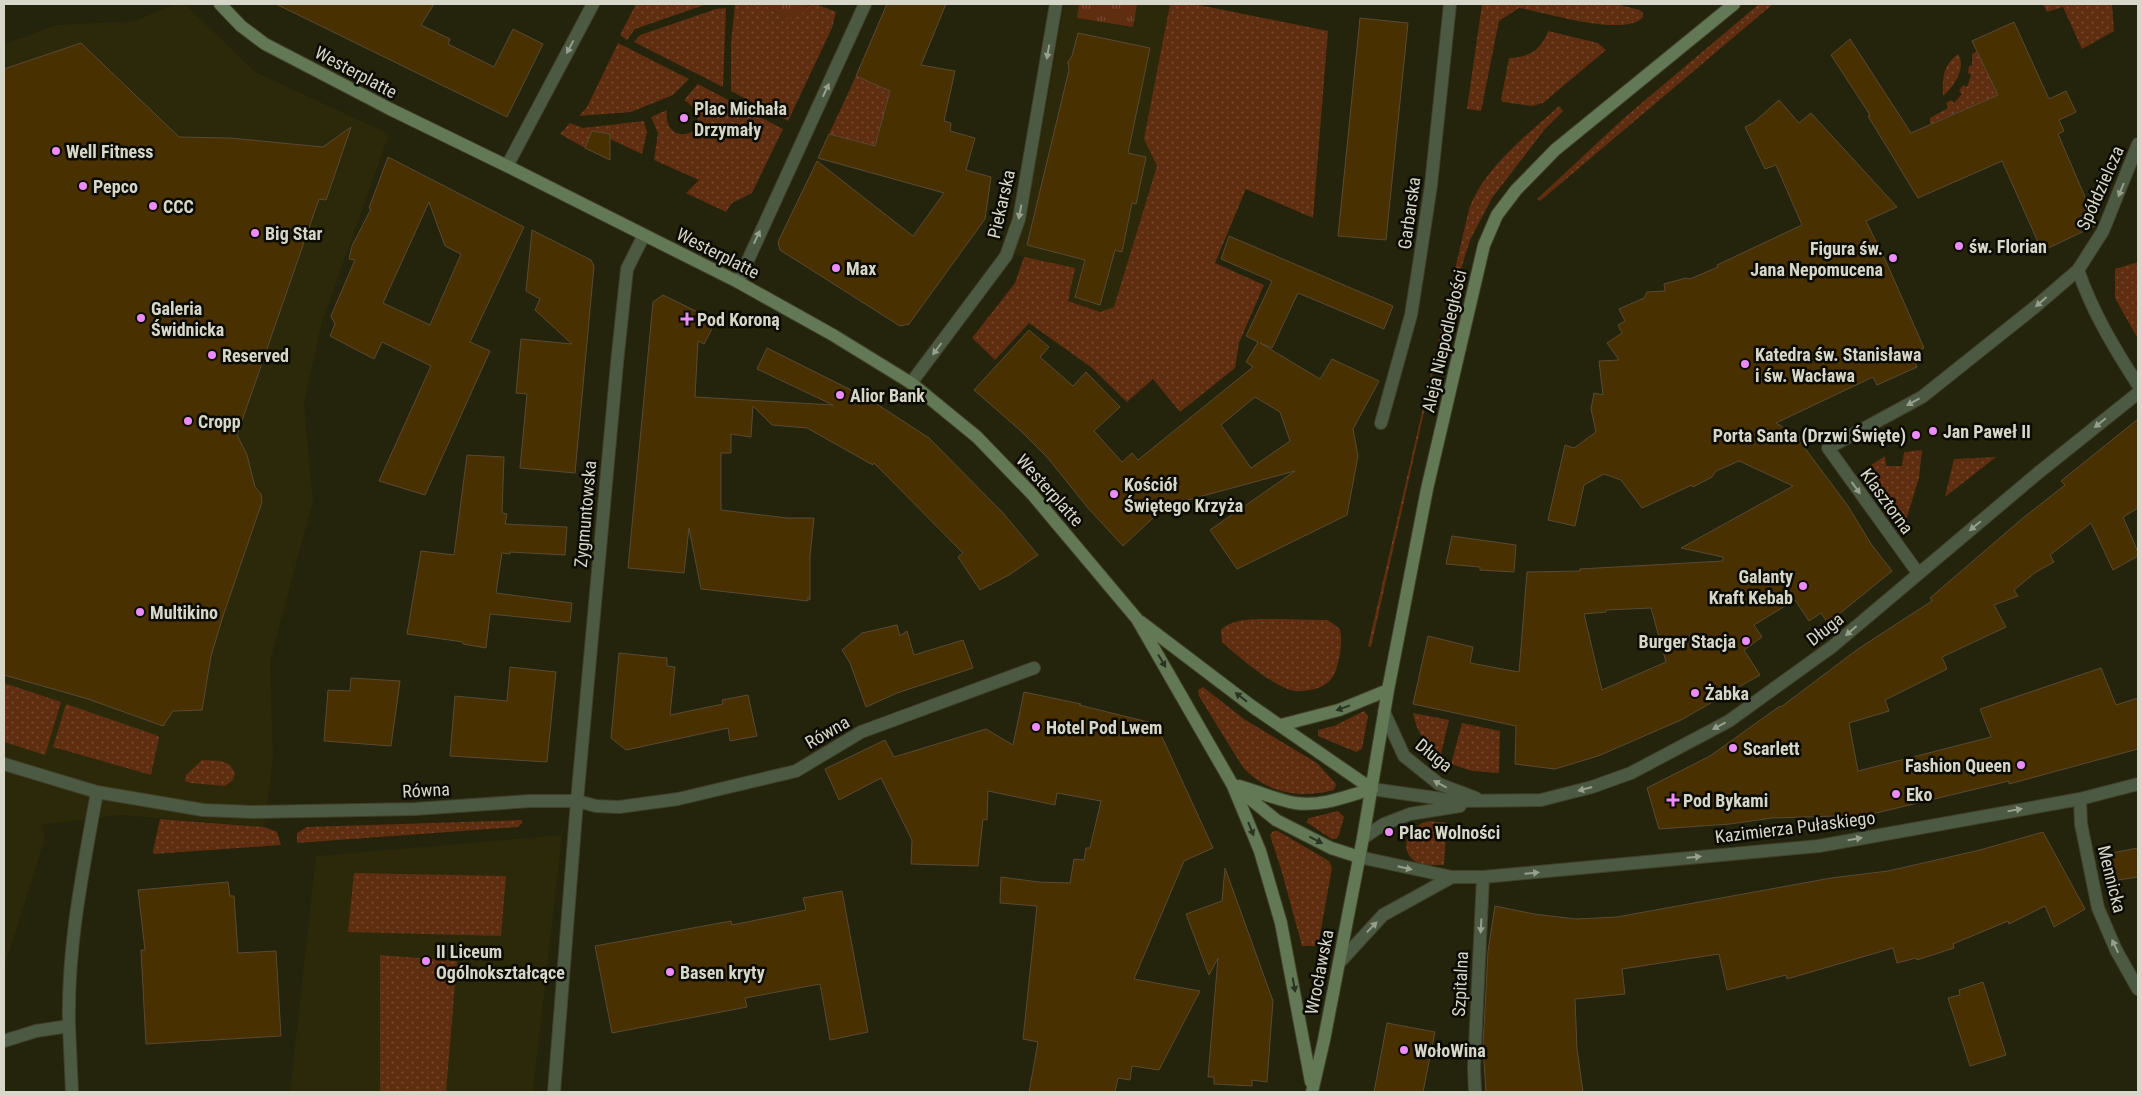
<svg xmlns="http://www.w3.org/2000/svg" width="2142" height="1096" viewBox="0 0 2142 1096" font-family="'Roboto Condensed',sans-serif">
<defs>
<pattern id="grass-dots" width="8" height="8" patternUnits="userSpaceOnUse" patternTransform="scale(1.25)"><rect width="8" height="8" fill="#5f2d10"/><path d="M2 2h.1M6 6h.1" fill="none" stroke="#754b31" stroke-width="1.8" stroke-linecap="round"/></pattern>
<pattern id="park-tufts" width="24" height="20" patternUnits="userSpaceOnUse" patternTransform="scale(1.25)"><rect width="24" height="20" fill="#5f2d10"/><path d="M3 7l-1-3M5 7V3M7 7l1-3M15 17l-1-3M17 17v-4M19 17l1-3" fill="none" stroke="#754b31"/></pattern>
</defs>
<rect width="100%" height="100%" fill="#24230b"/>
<path fill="#2b290a" d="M175 4H185L255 72 389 134 322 322 304 404 313 501 270 661 273 760 264 827 120 815 41 825 45 838 4 969V44L56 25 135 21Z
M1064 4H1170L1146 130 1212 143 1128 302 1100 312 1068 301 1024 257 1013 254 1039 146Z
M562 835 533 1092H290L316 856Z"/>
<path fill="url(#grass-dots)" d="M636 4H707L635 29 627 40 620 35Z
M735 4H762L787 18 808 7 809 4H816L836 12 832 28 788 121 731 91V44Z
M1170 4H1194L1328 31 1313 218 1246 189 1215 263 1264 285 1239 343 1235 368 1180 412 1153 379 1127 402 1092 368 1029 323 995 360 972 338 1015 283 1024 257 1075 268 1068 301 1100 312 1114 307 1157 166 1144 139Z
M1482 4H1616L1640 10 1643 13V17C1626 38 1544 12 1519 8L1499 21 1481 111 1467 109Z
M1759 4H1773L1540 201 1537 199 1624 118Z
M2043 4H2112L2114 31 2082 49 2063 7 2047 12Z
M726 8 723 87 634 42 640 35 716 9Z
M1548 31 1598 43 1606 50 1543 103 1532 106 1503 102 1501 100 1509 58C1529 57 1541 51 1548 31Z
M618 43 689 79 673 95 631 112 579 116 587 107Z
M1977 51 1998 95 1930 124V118L1948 108 1946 103 1951 100 1954 103 1962 94 1959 91 1963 85 1967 87 1971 75 1968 73 1969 66 1972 65V54Z
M1958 54C1967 67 1954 87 1943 96 1942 78 1943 65 1958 54Z
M856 76 890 91 884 112 893 115 886 149 829 134Z
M698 84 783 129 752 193 732 203 726 212 686 193 699 180 654 160 658 133 651 117 667 110C664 131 680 141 697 129 700 115 696 108 684 100Z
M1559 106 1563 111 1545 129 1492 198 1470 240 1449 308 1436 359 1371 647 1368 646 1469 209C1484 168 1527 135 1559 106Z
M644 121 647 132 642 154 610 139V134L592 131 585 148 560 134 570 123 583 128Z
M2138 262V339L2115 298V269Z
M1922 450 1919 478 1904 527 1877 487 1880 484 1868 467 1885 456 1886 466H1902L1904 452Z
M1996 457 1945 497 1954 459Z
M1277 619 1328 620 1340 629C1343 643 1340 656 1336 670 1333 679 1327 685 1318 688 1311 690 1302 692 1295 691 1276 689 1236 655 1222 642L1221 630C1232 617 1261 619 1277 619Z
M4 683 61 702 45 755 4 742Z
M1203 687 1244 719 1317 763 1336 784 1334 790C1300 799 1265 793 1242 766L1199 696 1198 690Z
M66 704 156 735 159 737 151 775 53 747Z
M1364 711 1368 716 1362 749 1356 752 1318 736V730L1334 726Z
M1413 713 1449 720 1440 758C1426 744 1416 732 1413 713Z
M1462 723 1500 731 1499 773 1472 771 1451 764Z
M202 760 221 761 230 765 235 773 233 780 225 786 190 783 185 781 186 775Z
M1338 811 1344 817 1339 835 1336 839H1332L1306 822 1309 818Z
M160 819 264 827 277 832 281 845 154 854 153 851Z
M522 820V823L518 827 297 843V833L307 827Z
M1430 821 1447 823 1444 865C1436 865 1424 866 1416 862 1396 849 1410 824 1430 821Z
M1273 831H1278L1329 861 1332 868 1318 946H1302L1281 869 1270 835Z
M354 873 506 876 501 936 348 932Z
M380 955 457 961 446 1092H380Z"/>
<path fill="url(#park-tufts)" d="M762 4H809L800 16 787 18Z
M1079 4H1137L1133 27 1077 18Z"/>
<path fill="#493001" stroke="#594a35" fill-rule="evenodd" d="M276 4H434L421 25 450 39 448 44 494 67 513 29 543 44 507 117Z
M887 4H946L921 65 955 71 944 121 951 123 950 131 975 138 966 170 991 177 985 219 909 324 900 326 780 250 778 242 817 161 913 236 944 193 818 158 829 134 875 146 890 91 856 76Z
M1360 18 1408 23 1386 240 1338 236Z
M2014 22 2049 99 2066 91 2076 112 2059 120 2064 131 2058 134 2097 225 2042 251 2002 161 1918 198 1868 116 1870 115 1831 55 1850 39 1911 133 1998 95 1972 41Z
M1078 33 1150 48 1128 153 1146 157 1136 204 1132 203 1122 252 1115 250 1100 305 1075 297 1085 260 1027 245 1069 70 1068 62 1072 56Z
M81 43 179 137 230 138 323 147 351 127 326 200 319 199 237 435 247 455 255 487 261 494 262 502 223 616 211 656 202 710 173 711 163 726 88 699 4 675V69Z
M1779 100 1799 123 1811 113 1897 207 1866 221 1888 266 1924 348 1912 353 1917 367 1877 385 1873 377 1776 423 1803 439 1801 443 1848 506 1871 544 1892 571 1828 623 1821 613 1809 621 1795 600 1754 625 1762 637 1744 650 1760 675 1681 720 1598 756 1555 769 1515 764 1516 726 1413 704 1428 636 1473 647 1470 663 1519 672 1527 572 1580 571V569L1723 561V557L1681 548 1793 486 1739 461 1716 471 1712 477 1693 487 1692 485 1642 508 1621 480 1604 474 1584 485 1575 526 1548 520 1565 445 1574 448 1596 432 1591 409 1594 393 1603 395 1599 361 1619 360 1607 343 1622 333 1618 325 1625 321 1619 309 1644 298 1647 292 1665 291 1664 284 1686 278 1690 279 1718 267 1717 265 1802 225 1776 165 1765 169 1745 127 1753 123ZM1651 608 1666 662 1602 690 1584 614 1606 612V610Z
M592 131 610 134V160L585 148Z
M388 157 524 227 470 342 490 351 425 495 379 481 431 366 382 342 374 359 330 336 335 324 331 316 355 260 349 259 352 246 371 209 369 208ZM429 202 445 246 461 254 430 325 383 303Z
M532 230 591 260 594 266 575 473 520 468 527 394 516 393 521 339 572 344 535 310 540 299 526 291Z
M1229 236 1393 306 1384 329 1298 293 1272 348 1260 343 1320 379 1332 359 1379 381 1353 429 1358 456 1347 515 1237 569 1210 530 1295 471 1147 511 1153 518 1123 546 1088 508 1047 457 1021 431 974 390 1029 330 1049 347 1040 357 1073 386 1086 372 1120 407 1094 431 1122 462 1132 453 1138 460 1253 367 1246 362 1258 342 1246 336 1272 281 1221 259ZM1255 397 1280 412 1290 441 1251 468 1221 425Z
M663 295 716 321 704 344 698 341 695 397 833 405 757 369 767 348 869 399 929 438 1003 513 1038 555 1009 575 980 590 958 557 963 553 874 463 873 465 807 428 772 425 753 406 751 437 731 434V453H721V510L787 518H814L810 556V600L808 597V601L701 589 689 528 684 573 628 568 653 302Z
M2138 419V508L2123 517 2138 552V556L2113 570 2091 523 2050 555 2054 562 2036 572 2014 590 2018 596 1994 605 2006 627 1942 657 1947 669 1885 700 1889 711 1849 723 1858 771 1991 737 1980 709 2101 668 2116 705 2138 698V749L2009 784V781L1868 815 1772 818 1730 824 1659 829 1647 788 1710 756 1780 706 1781 707 1858 649 1932 601 1930 598 2023 518 2065 485 2061 481Z
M467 455 504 457 502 513 507 514 505 524 567 527 565 555 510 552V554L502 553 496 593 572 603 570 622 490 614 486 648 463 644V642L407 634 421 551 454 555Z
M1452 536 1516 545 1514 572 1480 570V567L1446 564Z
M897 625 900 636 907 631 914 655 963 640 973 668 897 693 866 707 850 663 842 650 862 633Z
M619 653 667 658V666L675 667 670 715 723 704 722 700 748 695 757 736 730 741 728 728 626 750 611 738Z
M510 667 556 672 547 762 450 756 455 696 507 701Z
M351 678 400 681 391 746 324 741 328 690 350 691Z
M1024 692 1081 704 1079 705 1156 724 1213 848 1184 861 1134 979 1200 991 1159 1070 1132 1066 1130 1080 1118 1078 1115 1092H1029L1038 1042 1023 1039 1037 906 1000 903 1001 877 1039 882 1070 883 1074 859 1084 860 1086 848H1090L1101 801 1057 793 1055 805 988 791 987 820 983 819 978 866 911 864 912 840 881 778 839 800 825 769 885 740 894 757 986 729 1013 745Z
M2043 832 2085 909 2054 927 2045 906 2009 924 2008 921 1953 944 1954 948 1917 960 1916 958 1897 963 1893 948 1787 979 1786 975 1727 990 1719 954 1622 969 1625 994 1575 999 1577 1049 1583 1092H1486L1483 1047 1488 951 1495 906 1534 914 1576 919 1617 917 1831 878 1888 871 1980 850Z
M2138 848V877L2111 881 2106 854Z
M1225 868 1273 1001 1267 1082 1252 1080V1086L1214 1084V1077H1208L1218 958 1209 975 1186 914 1222 901Z
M228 882 230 896H234L238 953 276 951 281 1036 146 1044 141 950H145L138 890Z
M842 891 868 1032 830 1040 820 984 745 998 747 1007 612 1033 595 946 731 921 732 925 806 910 803 898Z
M1983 982 2006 1055 1970 1066 1948 998 1960 995 1959 990Z
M1387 1023 1435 1032 1423 1092H1374Z"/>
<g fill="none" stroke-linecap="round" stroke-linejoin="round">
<defs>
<path id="street" d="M507 166 593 4
M2078 270C2092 311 2114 348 2138 385
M738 282 865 4
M911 383 1006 256 1019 219 1056 4
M1381 423 1411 315 1419 264 1431 185 1450 4
M1918 573 1828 448 1922 397 2035 307 2078 270 2103 231 2138 144
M1384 712 1404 756 1439 784 1476 798
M4 764 97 792
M1372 789 1457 801 1541 800 1592 787 1631 773 1729 721 1833 646 2038 473 2138 393
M2080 799 2081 824 2098 908 2116 950 2138 989
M1363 838 1384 824 1410 814 1460 806
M1359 857 1452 877H1483L1819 846 2080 799 2138 784
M1339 963 1383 915 1452 877
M69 1026 72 1092
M4 1041 36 1031 69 1026C67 947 83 870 97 792L203 810 253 812 415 809 530 801H577L596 806 619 807 678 799 796 771 861 732 1034 668
M554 1092 577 801 617 363 627 269 644 235
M1475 1092 1474 1068 1483 877"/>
<path id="secondary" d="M220 4 241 26 265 44 390 109 507 166 738 282 833 335 911 383 977 437 1032 494 1137 619 1232 784 1276 820 1331 848 1359 857
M1141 622 1253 707 1372 789
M1281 725 1339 710 1388 690
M1233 786 1260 851 1281 923 1311 1082
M1239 786C1257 791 1277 800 1295 803 1321 807 1347 796 1372 789
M1312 1092 1324 1040 1363 838 1388 690 1427 489 1484 245 1497 215 1516 190 1555 150 1734 4"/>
</defs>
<use href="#street" stroke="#414029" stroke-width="14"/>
<use href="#secondary" stroke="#414029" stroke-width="14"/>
<use href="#street" stroke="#4c5a44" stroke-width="12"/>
<use href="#secondary" stroke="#637956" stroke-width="12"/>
</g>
<defs><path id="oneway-solid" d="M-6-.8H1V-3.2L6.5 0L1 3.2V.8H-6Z" transform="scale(1.25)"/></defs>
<g fill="#989f8d">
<use href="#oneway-solid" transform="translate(570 47) rotate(118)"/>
<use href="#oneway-solid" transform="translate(1048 52) rotate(100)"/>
<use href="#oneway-solid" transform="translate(826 90) rotate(-65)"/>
<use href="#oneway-solid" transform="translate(2121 190) rotate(112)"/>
<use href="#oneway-solid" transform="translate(1020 212) rotate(101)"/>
<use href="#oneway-solid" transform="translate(757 237) rotate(-65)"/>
<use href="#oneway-solid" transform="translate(2041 302) rotate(139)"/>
<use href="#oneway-solid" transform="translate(937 349) rotate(127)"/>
<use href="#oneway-solid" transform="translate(1913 402) rotate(151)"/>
<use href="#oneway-solid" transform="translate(2100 423) rotate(141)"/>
<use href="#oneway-solid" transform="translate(1856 488) rotate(54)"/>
<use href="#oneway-solid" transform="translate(1975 526) rotate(140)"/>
<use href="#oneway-solid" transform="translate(1851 631) rotate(139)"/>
<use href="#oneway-solid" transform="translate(1719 726) rotate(152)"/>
<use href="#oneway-solid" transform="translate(1440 784) rotate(-152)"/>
<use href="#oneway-solid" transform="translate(1585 789) rotate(165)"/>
<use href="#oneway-solid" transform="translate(2015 810) rotate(-10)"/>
<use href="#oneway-solid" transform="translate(1855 839) rotate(-10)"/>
<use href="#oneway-solid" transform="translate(1694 857) rotate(-5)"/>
<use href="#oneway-solid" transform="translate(1405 868) rotate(13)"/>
<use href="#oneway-solid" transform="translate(1532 873) rotate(-5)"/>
<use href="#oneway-solid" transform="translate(1481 926) rotate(93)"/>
<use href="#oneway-solid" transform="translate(1372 927) rotate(-46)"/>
<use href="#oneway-solid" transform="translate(2115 946) rotate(-115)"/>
</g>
<g fill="#2a3221">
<use href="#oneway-solid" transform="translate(1162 661) rotate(59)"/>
<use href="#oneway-solid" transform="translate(1241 697) rotate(-142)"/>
<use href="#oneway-solid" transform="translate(1343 708) rotate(160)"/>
<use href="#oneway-solid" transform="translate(1251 829) rotate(68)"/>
<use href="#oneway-solid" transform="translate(1316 840) rotate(27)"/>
<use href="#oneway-solid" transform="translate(1294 985) rotate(80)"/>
</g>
<g fill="#ec8cfa" stroke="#0c0c04" stroke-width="2">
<circle cx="684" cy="118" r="5"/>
<circle cx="56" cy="151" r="5"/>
<circle cx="83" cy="186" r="5"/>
<circle cx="153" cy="206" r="5"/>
<circle cx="255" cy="233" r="5"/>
<circle cx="1959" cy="246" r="5"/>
<circle cx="1893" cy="258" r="5"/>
<circle cx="836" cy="268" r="5"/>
<circle cx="141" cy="318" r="5"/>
<path d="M684.5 311.5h5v5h5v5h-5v5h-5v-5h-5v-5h5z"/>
<circle cx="212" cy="355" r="5"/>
<circle cx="1745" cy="364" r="5"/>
<circle cx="840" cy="395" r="5"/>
<circle cx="188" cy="421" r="5"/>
<circle cx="1933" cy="431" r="5"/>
<circle cx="1916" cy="435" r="5"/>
<circle cx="1114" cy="494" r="5"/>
<circle cx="1803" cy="586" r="5"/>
<circle cx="140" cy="612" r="5"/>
<circle cx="1746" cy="641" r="5"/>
<circle cx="1695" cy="693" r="5"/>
<circle cx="1036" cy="727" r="5"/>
<circle cx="1733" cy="748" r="5"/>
<circle cx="2021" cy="765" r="5"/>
<circle cx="1896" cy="794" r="5"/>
<path d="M1670.5 792.5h5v5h5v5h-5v5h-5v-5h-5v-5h5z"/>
<circle cx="1389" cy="832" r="5"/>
<circle cx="426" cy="961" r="5"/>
<circle cx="670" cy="972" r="5"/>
<circle cx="1404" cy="1050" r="5"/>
</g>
<g text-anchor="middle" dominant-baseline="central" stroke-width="5" stroke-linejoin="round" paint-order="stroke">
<g font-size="18" fill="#d7d7c9" stroke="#0c0c04">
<text transform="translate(356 72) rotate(28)">Westerplatte</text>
<text transform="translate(2100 188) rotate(-66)">Spółdzielcza</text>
<text transform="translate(1001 204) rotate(-77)">Piekarska</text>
<text transform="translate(1409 213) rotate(-82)">Garbarska</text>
<text transform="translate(718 253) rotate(27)">Westerplatte</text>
<text transform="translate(1444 341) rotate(-77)">Aleja Niepodległości</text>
<text transform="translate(1050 490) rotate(48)">Westerplatte</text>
<text transform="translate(1887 501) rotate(54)">Klasztorna</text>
<text transform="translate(585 514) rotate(-85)">Zygmuntowska</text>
<text transform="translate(1825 629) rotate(-38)">Długa</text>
<text transform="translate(827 732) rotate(-30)">Równa</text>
<text transform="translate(1434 755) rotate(39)">Długa</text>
<text transform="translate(426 790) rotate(-3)">Równa</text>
<text transform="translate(1795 827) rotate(-7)">Kazimierza Pułaskiego</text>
<text transform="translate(2112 879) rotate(76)">Mennicka</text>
<text transform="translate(1319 972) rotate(-79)">Wrocławska</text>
<text transform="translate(1460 984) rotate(-87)">Szpitalna</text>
</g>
<g font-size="18" font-weight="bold" fill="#d7d7c9" stroke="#0c0c04" text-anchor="start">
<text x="694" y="108">Plac Michała<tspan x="694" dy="21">Drzymały</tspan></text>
<text x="66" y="151">Well Fitness</text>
<text x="93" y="186">Pepco</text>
<text x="163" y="206">CCC</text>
<text x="265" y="233">Big Star</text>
<text x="1969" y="246">św. Florian</text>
<text x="1883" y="248" text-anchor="end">Figura św.<tspan x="1883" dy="21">Jana Nepomucena</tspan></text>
<text x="846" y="268">Max</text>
<text x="151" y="308">Galeria<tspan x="151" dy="21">Świdnicka</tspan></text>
<text x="697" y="319">Pod Koroną</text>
<text x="1755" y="354">Katedra św. Stanisława<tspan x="1755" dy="21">i św. Wacława</tspan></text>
<text x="222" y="355">Reserved</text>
<text x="850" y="395">Alior Bank</text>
<text x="198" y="421">Cropp</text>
<text x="1943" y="431">Jan Paweł II</text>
<text x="1906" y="435" text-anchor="end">Porta Santa (Drzwi Święte)</text>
<text x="1124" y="484">Kościół<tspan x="1124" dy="21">Świętego Krzyża</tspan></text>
<text x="1793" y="576" text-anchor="end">Galanty<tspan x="1793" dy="21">Kraft Kebab</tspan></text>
<text x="150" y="612">Multikino</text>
<text x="1736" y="641" text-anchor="end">Burger Stacja</text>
<text x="1705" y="693">Żabka</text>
<text x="1046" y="727">Hotel Pod Lwem</text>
<text x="1743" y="748">Scarlett</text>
<text x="2011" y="765" text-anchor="end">Fashion Queen</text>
<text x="1906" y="794">Eko</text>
<text x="1683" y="800">Pod Bykami</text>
<text x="1399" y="832">Plac Wolności</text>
<text x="436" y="951">II Liceum<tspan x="436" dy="21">Ogólnokształcące</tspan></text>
<text x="680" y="972">Basen kryty</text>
<text x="1414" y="1050">WołoWina</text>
</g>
</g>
<rect width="2142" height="1096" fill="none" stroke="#d7d7c9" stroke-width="10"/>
</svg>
